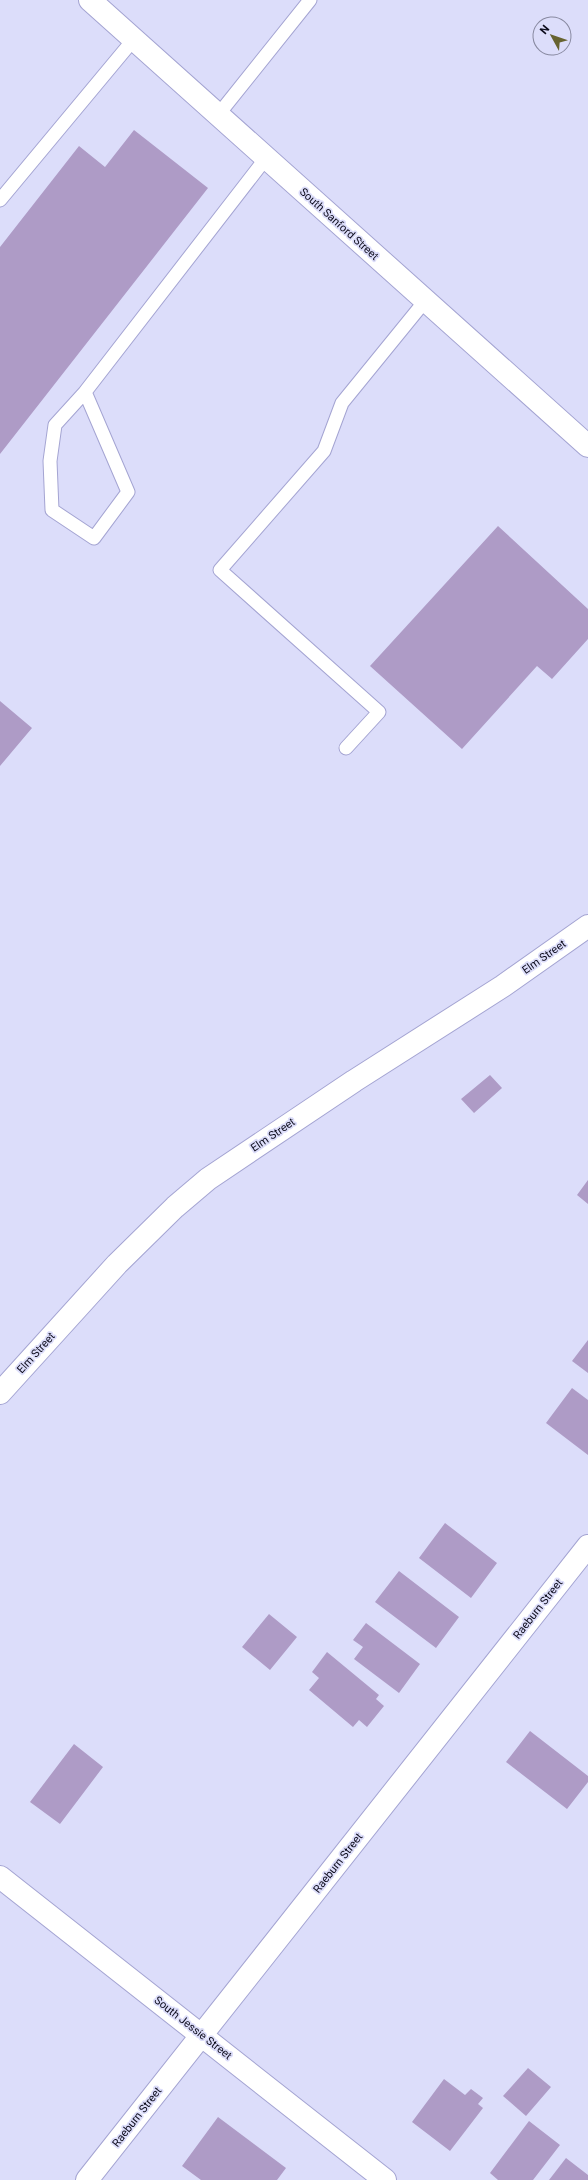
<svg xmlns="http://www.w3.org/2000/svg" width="588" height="2180" viewBox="0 0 588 2180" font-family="Roboto,sans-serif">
<rect width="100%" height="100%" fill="#dcddfa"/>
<path fill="#ae9bc6" d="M134 130 208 188 0 454V247L79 146 105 167Z
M498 526 588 609V639L552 679 537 666 462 749 370 666Z
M0 701 32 728 0 766Z
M490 1075 502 1088 474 1113 461 1099Z
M588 1180V1204L577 1195Z
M588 1340V1373L572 1361Z
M572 1388 588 1400V1455L546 1423Z
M445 1523 497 1563 471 1598 419 1558Z
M399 1571 459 1617 436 1648 375 1602Z
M269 1614 297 1637 270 1670 242 1647Z
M366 1623 420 1664 399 1693 354 1659 363 1647 353 1640Z
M327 1652 379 1695 376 1699 384 1706 367 1727 359 1720 353 1727 309 1690 319 1678 312 1672Z
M530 1731 588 1776V1782L567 1809 506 1762Z
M74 1744 103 1767 60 1824 30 1802Z
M528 2068 551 2087 526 2116 503 2096Z
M444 2079 465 2095 471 2089 483 2098 478 2104 483 2108 450 2151 412 2122Z
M218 2117 286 2168 277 2180H201L182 2166Z
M529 2121 560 2145 533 2180H498L490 2173Z
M566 2158 588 2175V2180H549Z"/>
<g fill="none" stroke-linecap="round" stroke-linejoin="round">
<defs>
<path id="lane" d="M218 115 310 0
M0 200 134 39
M85 392 55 425 50 461 52 510 94 538 128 492 85 392 266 158
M346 748 379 712 220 570 324 451 342 403 425 301"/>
<path id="street" d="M90 0 588 446
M0 1393 117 1264 175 1207 208 1179 354 1081 503 986 588 926
M0 1877 385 2180
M87 2180 588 1546"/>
</defs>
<use href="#lane" stroke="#a4a4d2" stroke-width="15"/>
<use href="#street" stroke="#a4a4d2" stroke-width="24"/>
<use href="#lane" stroke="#fff" stroke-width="13"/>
<use href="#street" stroke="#fff" stroke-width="22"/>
</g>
<g text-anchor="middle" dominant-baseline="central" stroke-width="3.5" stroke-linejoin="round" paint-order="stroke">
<g font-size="11" fill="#0b0a1a" stroke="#dcddfa">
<text transform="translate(339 224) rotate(42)">South Sanford Street</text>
<text transform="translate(544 957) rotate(-35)">Elm Street</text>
<text transform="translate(273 1135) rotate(-34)">Elm Street</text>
<text transform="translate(36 1353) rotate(-48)">Elm Street</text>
<text transform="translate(538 1609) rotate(-52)">Raeburn Street</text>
<text transform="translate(338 1863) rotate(-52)">Raeburn Street</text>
<text transform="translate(193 2028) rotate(38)">South Jessie Street</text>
<text transform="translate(137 2117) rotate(-52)">Raeburn Street</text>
</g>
</g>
<g transform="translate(552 36) rotate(310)"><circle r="19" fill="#dcddfa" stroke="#8889a0"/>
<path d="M0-3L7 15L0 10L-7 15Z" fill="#676330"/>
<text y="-6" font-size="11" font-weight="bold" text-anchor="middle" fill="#0b0a1a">N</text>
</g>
</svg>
